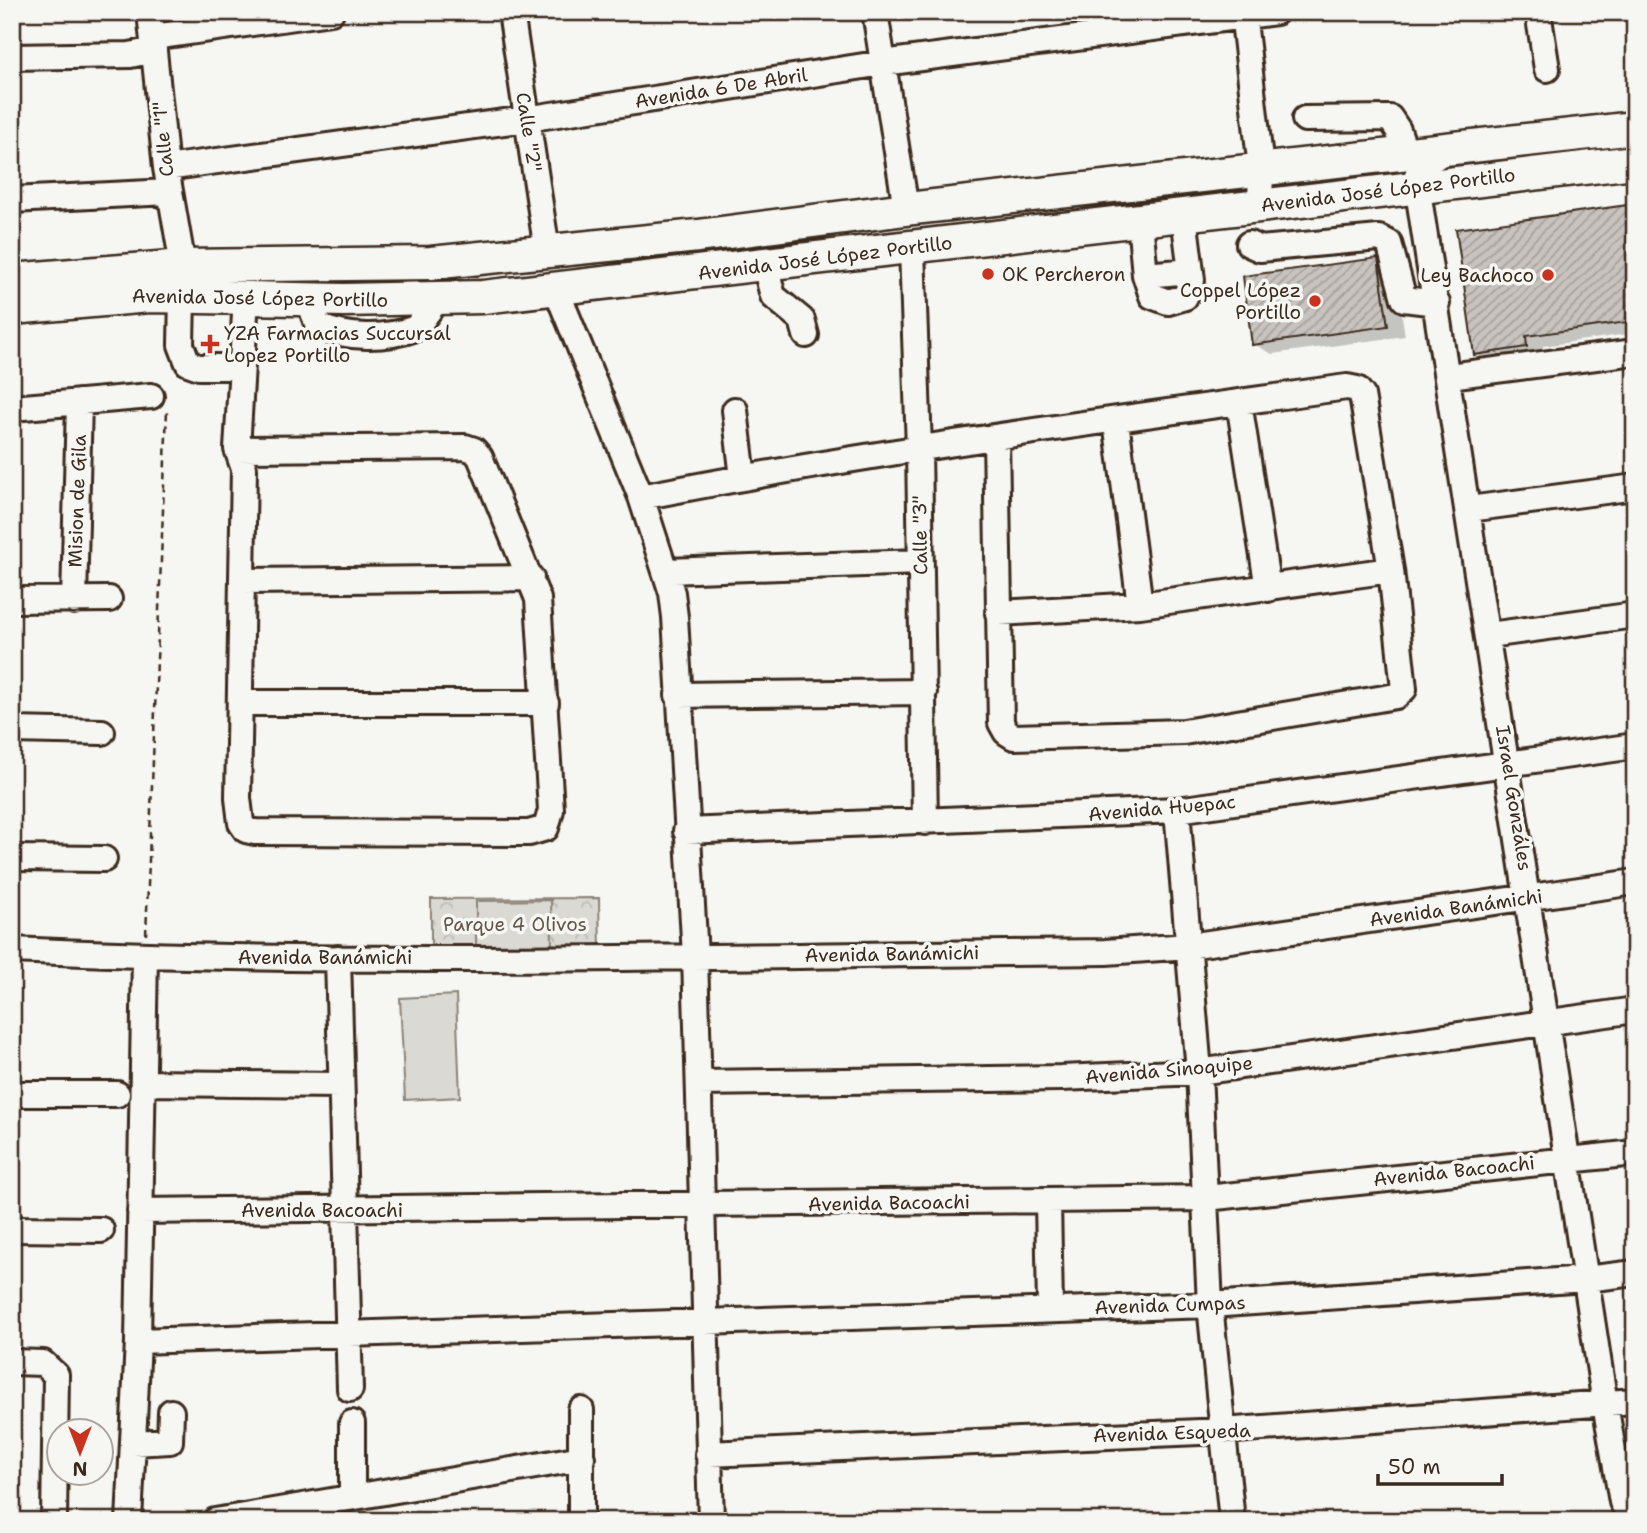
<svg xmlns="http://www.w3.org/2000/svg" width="1647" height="1533" viewBox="0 0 1647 1533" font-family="'Shantell Sans',sans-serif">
<defs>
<pattern id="park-crowns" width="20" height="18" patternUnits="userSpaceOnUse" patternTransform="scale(1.75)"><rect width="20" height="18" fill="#dad9d3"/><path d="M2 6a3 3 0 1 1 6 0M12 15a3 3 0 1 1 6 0" fill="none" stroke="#bcbab5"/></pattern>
<pattern id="building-hatch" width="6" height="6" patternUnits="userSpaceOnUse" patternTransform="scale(1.75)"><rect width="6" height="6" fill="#c8c3be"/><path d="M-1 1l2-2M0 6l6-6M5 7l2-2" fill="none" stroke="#a49f9a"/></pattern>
</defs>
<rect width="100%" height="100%" fill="#f6f6f2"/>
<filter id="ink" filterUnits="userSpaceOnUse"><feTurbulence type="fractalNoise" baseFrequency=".0143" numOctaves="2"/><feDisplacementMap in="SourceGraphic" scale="14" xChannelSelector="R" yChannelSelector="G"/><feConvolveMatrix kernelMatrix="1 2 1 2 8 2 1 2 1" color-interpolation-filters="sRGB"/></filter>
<g filter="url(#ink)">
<path fill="url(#park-crowns)" stroke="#8a8278" stroke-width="2" d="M599 898 600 950 431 951V899Z"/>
<path fill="#dad9d3" stroke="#8a8278" stroke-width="2" d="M551 900 552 946H476V901Z
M456 995 460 1097 405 1100 400 998Z"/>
<path fill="#0003" d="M1635 206V333L1543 346 1544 357 1493 364 1475 354Z
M1377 259 1395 270 1405 336 1272 354 1254 344Z"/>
<path fill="url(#building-hatch)" stroke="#3b2a1e" stroke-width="2" d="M1635 204V321L1526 336 1527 347 1474 355 1456 229Z
M1378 258 1388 326 1252 345 1243 276Z"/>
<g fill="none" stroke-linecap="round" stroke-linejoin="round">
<defs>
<path id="minor" d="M150 12 166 168 183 266
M511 12 547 251
M875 12 906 209
M1243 12 1261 168 1260 205
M1538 12 1547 69
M153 37 331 12
M12 57 130 55 154 50
M1305 119 1390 118 1398 130 1406 154
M1446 150 1420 168 1416 178 1605 1404 1622 1502 1633 1521
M166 168 526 119 883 63 1276 12
M12 200 169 192
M1140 221 1145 275 1152 296 1168 302 1185 297 1192 280 1184 216
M1249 244 1260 249 1379 238 1389 243 1404 299 1437 303
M912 249 919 449 925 822
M765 265 773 296 802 320 806 335
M1145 275 1191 271
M556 289 641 497 672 593 675 617 695 956 711 1521
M182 296 181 345 188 363 199 367H242
M308 299 318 326C348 339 385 339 416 328L439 297
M1449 376 1635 352
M1239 402 1268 589
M12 408 151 396
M735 410 743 478
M1116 421 1140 605
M237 449 465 447 474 450 480 457 538 599 551 810 546 828 529 833 255 832 246 830 241 823 238 798 244 469 237 449 246 297
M641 497C874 451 1111 420 1347 387L1357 389 1362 395 1391 570 1404 689 1396 696 1184 732 1014 737 1006 732 1001 723 996 438
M1469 509 1635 487
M666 571 920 562
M243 581 531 578
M12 600 109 599
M74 601 79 402
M998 613 1140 605 1391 570
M1489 635 1635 615
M678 695 924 692
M241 703H546
M12 730 102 732
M1177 810 1199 1072 1210 1305 1232 1521
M686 831 1177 810 1635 746
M12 858 104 859
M12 950C376 967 742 955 1106 952L1188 946 1635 882
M338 958 350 1389
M144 1083 340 1085
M699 1083 1061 1078 1199 1072 1635 1010
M12 1094H117
M1048 1201 1050 1308
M140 1211 1206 1198 1635 1153
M12 1229 101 1230
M138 1341 1210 1305 1586 1279 1635 1273
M12 1362 43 1363 56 1375 54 1521
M581 1410V1521
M352 1423V1496
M133 1443 170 1441 171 1412
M708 1454 1222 1431 1635 1401
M129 1521 138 1341 145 956
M215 1521 582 1458"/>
<path id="major" d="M12 280 183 266 431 263 698 236 906 209 1635 128
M12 308 149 296 344 300 483 297 1635 162"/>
</defs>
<use href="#minor" stroke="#3b2a1e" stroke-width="30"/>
<use href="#major" stroke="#3b2a1e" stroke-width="37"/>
<path stroke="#3b2a1e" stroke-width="2.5" stroke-dasharray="7 5" stroke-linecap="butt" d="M146 935 167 410"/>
<use href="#minor" stroke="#f6f6f2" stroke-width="24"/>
<use href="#major" stroke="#f6f6f2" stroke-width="32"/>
</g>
</g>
<g fill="#c8321e" stroke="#f6f6f2" stroke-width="2.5">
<circle cx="988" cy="274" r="7"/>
<circle cx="1548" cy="275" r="7"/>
<circle cx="1315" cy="301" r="7"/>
<path d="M206.5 333.5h7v7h7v7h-7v7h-7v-7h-7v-7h7z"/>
</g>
<g text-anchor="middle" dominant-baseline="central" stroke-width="7" stroke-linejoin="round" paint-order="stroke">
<g font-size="19" fill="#3b2a1e" stroke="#f6f6f2">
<text transform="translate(721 88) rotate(-9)">Avenida 6 De Abril</text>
<text transform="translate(529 132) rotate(81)">Calle "2"</text>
<text transform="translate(163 139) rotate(-96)">Calle "1"</text>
<text transform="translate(1388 190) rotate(-7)">Avenida José López Portillo</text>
<text transform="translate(825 258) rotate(-7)">Avenida José López Portillo</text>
<text transform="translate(260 298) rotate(1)">Avenida José López Portillo</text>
<text transform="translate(77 501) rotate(-88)">Mision de Gila</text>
<text transform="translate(920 535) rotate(-91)">Calle "3"</text>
<text transform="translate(1514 798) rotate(81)">Israel Gonzáles</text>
<text transform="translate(1162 808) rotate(-5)">Avenida Huepac</text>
<text transform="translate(1456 908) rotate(-8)">Avenida Banámichi</text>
<text transform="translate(892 954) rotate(-1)">Avenida Banámichi</text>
<text x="325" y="957">Avenida Banámichi</text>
<text transform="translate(1169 1070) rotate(-5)">Avenida Sinoquipe</text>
<text transform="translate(1454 1171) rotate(-6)">Avenida Bacoachi</text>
<text transform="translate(889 1203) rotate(-1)">Avenida Bacoachi</text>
<text x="322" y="1210">Avenida Bacoachi</text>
<text transform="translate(1170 1305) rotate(-2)">Avenida Cumpas</text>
<text transform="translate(1172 1433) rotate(-2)">Avenida Esqueda</text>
</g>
<g font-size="19" fill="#3b2a1e" stroke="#f6f6f2" text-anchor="start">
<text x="1002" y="274">OK Percheron</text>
<text x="1534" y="275" text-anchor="end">Ley Bachoco</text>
<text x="1301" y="290" text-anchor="end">Coppel López<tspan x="1301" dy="22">Portillo</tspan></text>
<text x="224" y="333">YZA Farmacias Succursal<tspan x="224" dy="22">Lopez Portillo</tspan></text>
</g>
<g font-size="19" fill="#63564b" stroke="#f6f6f2">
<text x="515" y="924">Parque 4 Olivos</text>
</g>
</g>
<rect width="1647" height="1533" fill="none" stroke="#f6f6f2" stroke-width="42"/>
<rect x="21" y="21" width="1605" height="1491" fill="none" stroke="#3b2a1e" stroke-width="2.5" filter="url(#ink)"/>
<g transform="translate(80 1452) rotate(180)"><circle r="33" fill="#f6f6f2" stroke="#aba49d" stroke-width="2"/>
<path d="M0-5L12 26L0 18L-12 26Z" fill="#c8321e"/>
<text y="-10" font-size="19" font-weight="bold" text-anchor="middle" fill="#3b2a1e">N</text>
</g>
<path d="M1378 1474v10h124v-10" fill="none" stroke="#3b2a1e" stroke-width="3.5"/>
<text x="1388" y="1474" font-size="21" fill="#3b2a1e" stroke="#f6f6f2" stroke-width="5" paint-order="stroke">50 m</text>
</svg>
